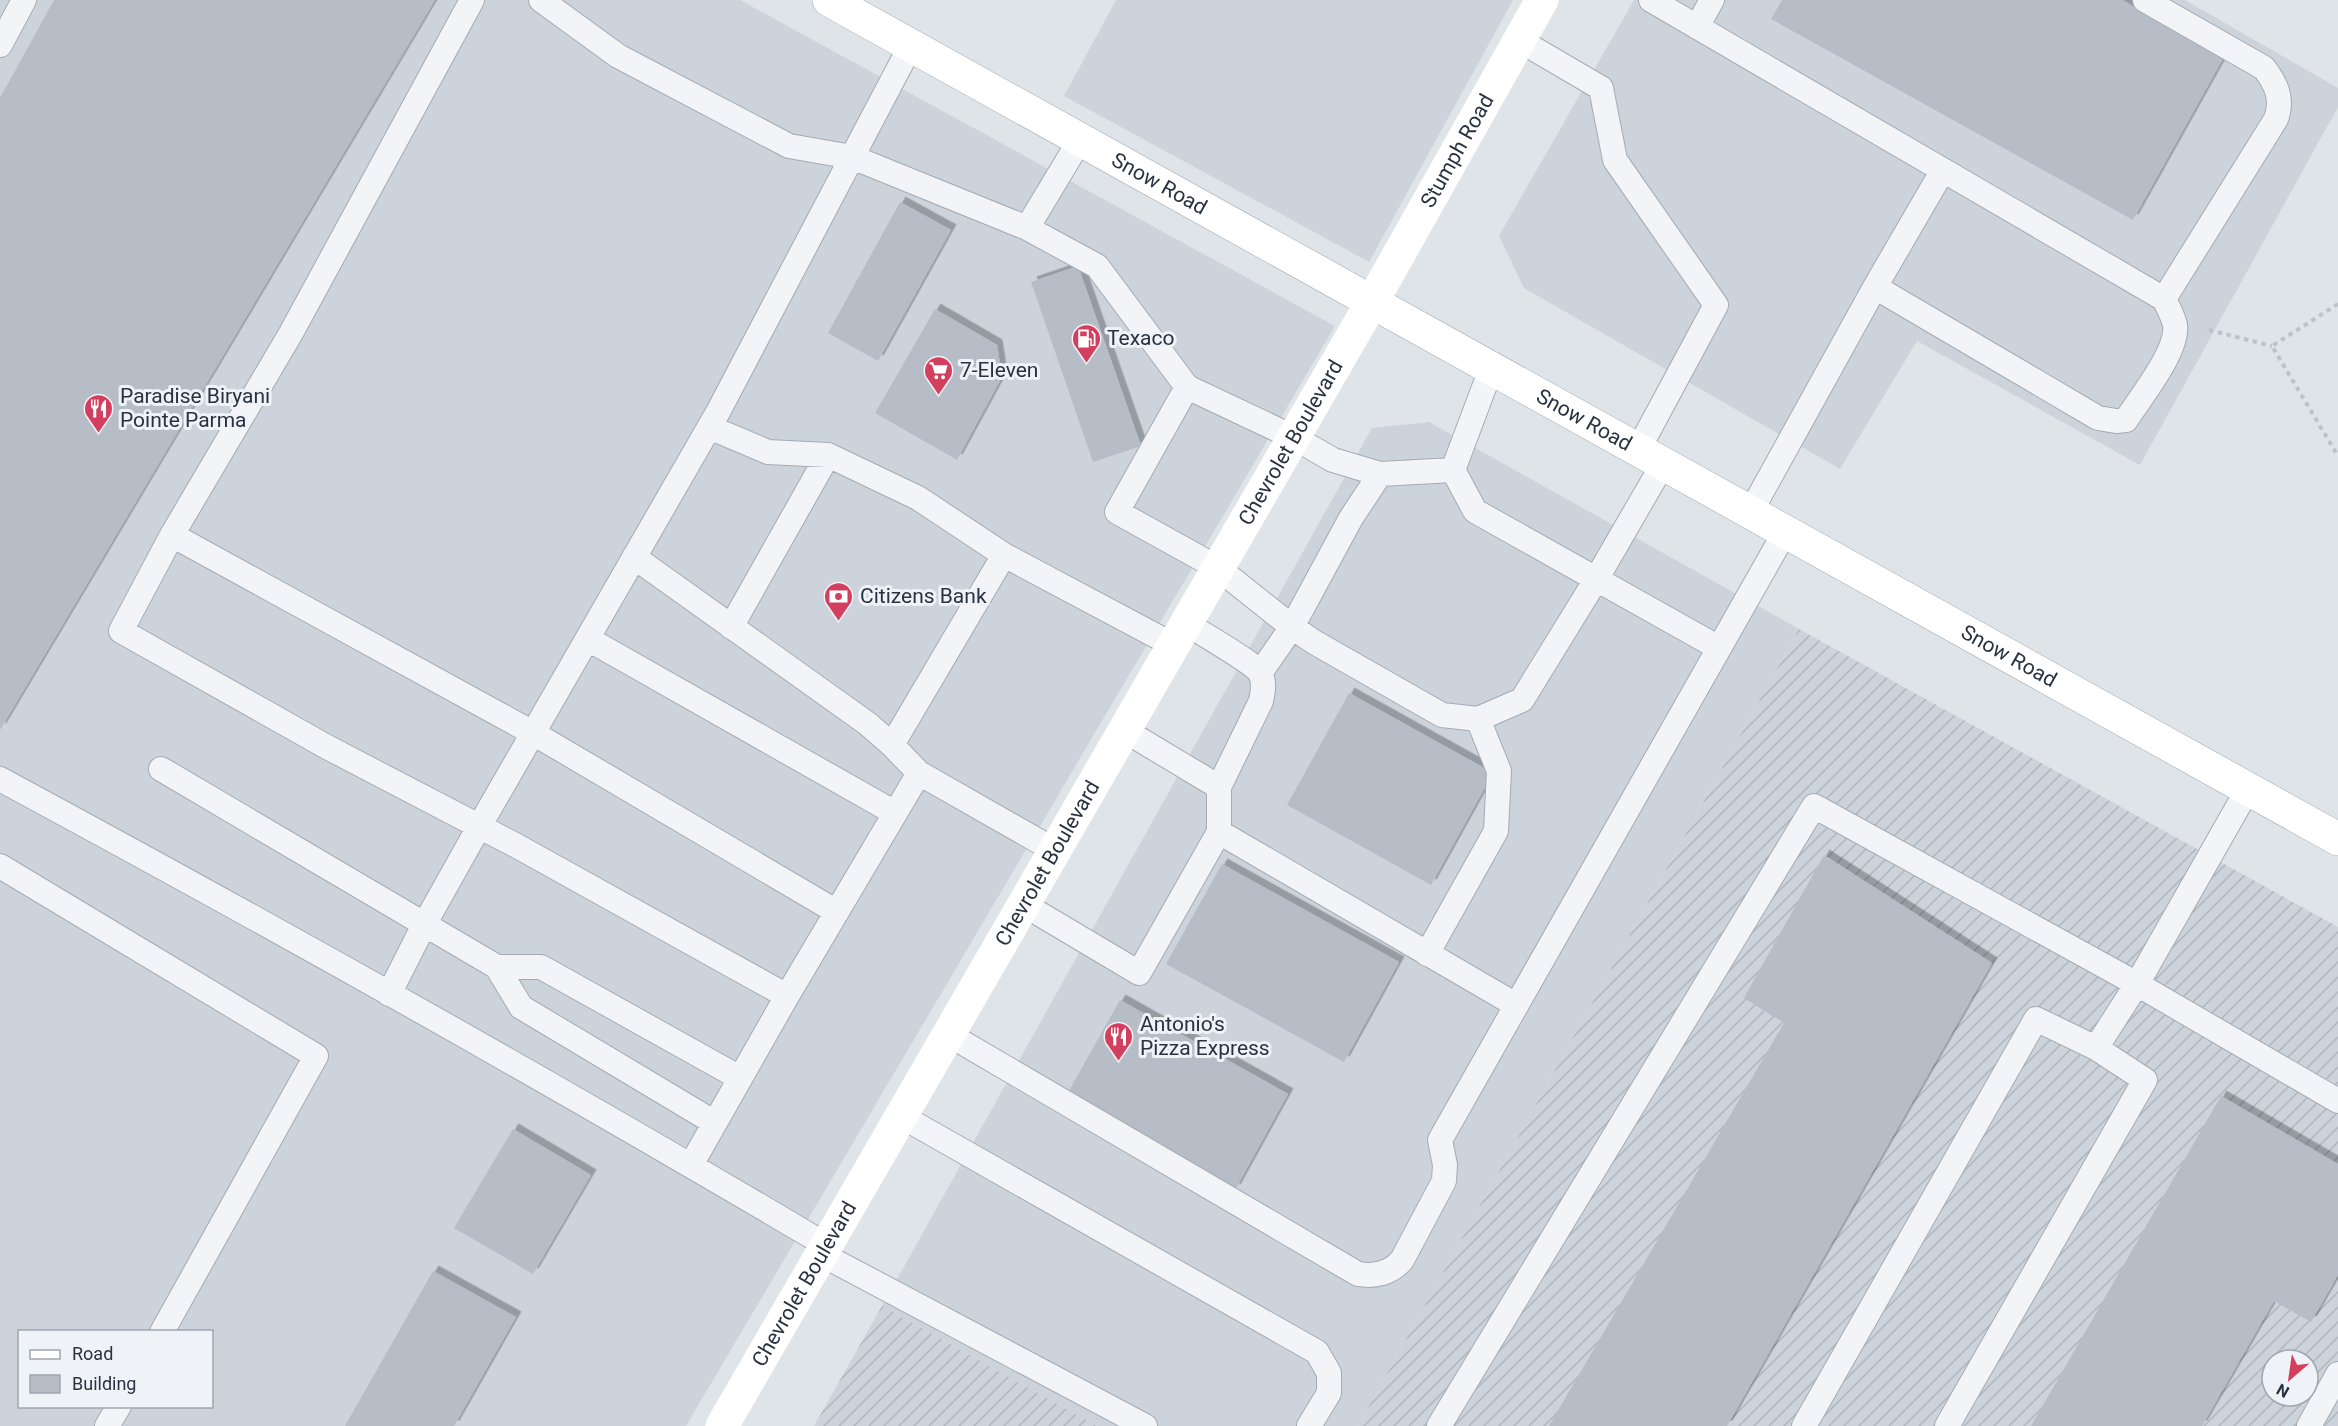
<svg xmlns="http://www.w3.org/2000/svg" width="2338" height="1426" viewBox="0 0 2338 1426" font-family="Roboto,sans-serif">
<defs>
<pattern id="industrial-furrows" width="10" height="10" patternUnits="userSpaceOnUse" patternTransform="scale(1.5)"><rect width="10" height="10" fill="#cdd3db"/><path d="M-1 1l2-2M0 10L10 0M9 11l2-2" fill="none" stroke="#b0b6bd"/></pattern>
<filter id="shadow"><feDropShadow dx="5.5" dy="-5.5" stdDeviation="0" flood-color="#0004"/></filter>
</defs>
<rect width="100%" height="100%" fill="#dfe4e9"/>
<path fill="#cdd3db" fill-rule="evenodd" d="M0 0H740L1335 326 686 1426H0ZM20 1332H212V1406H20Z
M1116 0H1513L1369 262 1064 96Z
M1634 0H2185L2338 88V107L2140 465 1917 341 1840 469 1524 288 1499 236Z
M1429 422 1799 629 1358 1426H1097L882 1306 1372 428Z"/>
<path fill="url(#industrial-furrows)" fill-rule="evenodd" d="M1799 629 2338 927V1426H1358ZM2272 1360H2308V1396H2272Z
M882 1306 1097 1426H814Z"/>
<path fill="#b6bdc6" filter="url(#shadow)" d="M54 0H435L0 730V98Z
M1782 0H2122L2224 57 2133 220 1771 19Z
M900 202 951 230 878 361 828 333Z
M1078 266 1141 446 1093 462 1031 282Z
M935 309 997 345 1002 377 957 460 875 413Z
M1349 693 1493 773 1431 885 1287 805Z
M1824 855 1992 963 1727 1426H1549L1784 1023 1744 998Z
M1222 864 1399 962 1344 1062 1166 964Z
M1120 1000 1288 1094 1235 1190 1066 1096Z
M2221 1096 2338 1164V1275L2311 1322 2274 1301 2202 1426H2031Z
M513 1129 591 1175 533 1274 454 1228Z
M433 1271 516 1317 454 1426H345Z"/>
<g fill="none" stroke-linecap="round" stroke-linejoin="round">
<defs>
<path id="service" d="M472 0 291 333 172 535 121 631 327 747 517 846 787 996
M541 0 618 56 789 146 852 157 1027 228 1080 140
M1651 0 2164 299
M1697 27 1712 0
M1519 40 1601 88 1615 160 1716 305 1638 450
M0 45 24 0
M1027 228 1097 266 1187 387 1293 437 1333 460 1380 474 1453 470
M1875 287 1943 170
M1491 369 1453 470 1475 511 1719 648
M1187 387 1117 512 1218 568 1292 627 1314 642 1442 715 1478 719 1522 700 1597 578 1663 464
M709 427 768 452 828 455 918 498 1004 555 1173 645
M1750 513 1875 287 2098 418 2116 421 2126 420C2140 398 2179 350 2175 325 2173 316 2168 307 2164 299L2276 119C2283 99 2277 85 2264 68L2145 0
M172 535 533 733 837 912
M634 557 868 724 892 745 919 773 1054 850
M1186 623C1199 632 1254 663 1260 673 1265 682 1263 692 1261 701L1219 787V832L1516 1005
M731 627 828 455
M588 639 895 813
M1260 673 1292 627 1351 518 1380 474
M1124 730 1219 787
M892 745 1004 555
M161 769 497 967 521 1007 715 1123
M0 779C278 929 554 1084 826 1245
M0 866 316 1056 162 1332
M1023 904 1139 973 1219 832
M1427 954 1496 831 1499 771 1478 719
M497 967H541L740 1078
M389 994 424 925 480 825 718 412 911 45
M948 1034 1358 1274C1375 1277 1391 1273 1402 1260L1444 1181 1445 1165 1440 1140 1785 532
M2096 1048 2137 984 2248 789
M901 1116 1317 1352 1329 1373V1393L1309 1426
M691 1165 787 996 919 773
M821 1254 1145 1426
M107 1426 119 1406
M1439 1426 1814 806 2137 984 2338 1101
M1804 1426 2036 1019 2096 1048 2145 1080 1947 1426
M2309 1426 2338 1374"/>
<g id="primary">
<path id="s2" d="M829 0 2338 839"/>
</g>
</defs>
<use href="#service" stroke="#a4abb3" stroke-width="26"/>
<use href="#primary" stroke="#9ea9b5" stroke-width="34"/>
<path stroke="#bdc2c8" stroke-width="4" stroke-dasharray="4.5 4.5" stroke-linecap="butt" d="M2338 304 2272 346 2338 456
M2209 330 2272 346"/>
<use href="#service" stroke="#f2f4f7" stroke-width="24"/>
<path stroke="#fff" stroke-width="33" id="s1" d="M722 1426 1372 302 1542 0"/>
<use href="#primary" stroke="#fff" stroke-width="33"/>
</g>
<defs>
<symbol id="fuel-pin" viewBox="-11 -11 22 30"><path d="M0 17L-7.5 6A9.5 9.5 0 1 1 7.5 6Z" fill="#d3405f" stroke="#eff3f7"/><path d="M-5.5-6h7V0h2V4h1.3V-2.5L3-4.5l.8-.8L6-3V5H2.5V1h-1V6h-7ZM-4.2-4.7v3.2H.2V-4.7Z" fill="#fff"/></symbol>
<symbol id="supermarket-pin" viewBox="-11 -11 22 30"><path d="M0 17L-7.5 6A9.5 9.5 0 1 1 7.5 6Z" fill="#d3405f" stroke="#eff3f7"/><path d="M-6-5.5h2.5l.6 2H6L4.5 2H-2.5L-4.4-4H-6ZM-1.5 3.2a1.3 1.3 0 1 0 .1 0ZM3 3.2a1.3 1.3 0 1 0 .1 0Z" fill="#fff"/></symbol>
<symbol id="restaurant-pin" viewBox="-11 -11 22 30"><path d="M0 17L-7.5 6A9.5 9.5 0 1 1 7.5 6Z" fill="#d3405f" stroke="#eff3f7"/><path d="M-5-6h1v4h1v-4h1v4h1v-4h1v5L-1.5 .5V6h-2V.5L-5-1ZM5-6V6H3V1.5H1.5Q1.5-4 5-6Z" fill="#fff"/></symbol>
<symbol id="bank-pin" viewBox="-11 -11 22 30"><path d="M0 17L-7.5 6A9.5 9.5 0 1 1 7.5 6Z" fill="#d3405f" stroke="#eff3f7"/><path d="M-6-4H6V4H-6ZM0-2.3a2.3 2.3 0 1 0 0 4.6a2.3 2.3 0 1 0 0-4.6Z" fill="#fff"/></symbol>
</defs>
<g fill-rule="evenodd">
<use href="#fuel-pin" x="1070" y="322" width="33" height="45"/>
<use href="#supermarket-pin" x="922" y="354" width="33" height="45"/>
<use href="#restaurant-pin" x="82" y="392" width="33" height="45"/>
<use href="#bank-pin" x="822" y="580" width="33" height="45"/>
<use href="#restaurant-pin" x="1102" y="1020" width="33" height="45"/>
</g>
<g text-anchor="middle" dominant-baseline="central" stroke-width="6" stroke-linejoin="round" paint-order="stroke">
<g font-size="21" fill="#283241" stroke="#eff3f7">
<text stroke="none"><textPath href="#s1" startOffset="1472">Stumph Road</textPath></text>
<text stroke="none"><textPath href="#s2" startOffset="378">Snow Road</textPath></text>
<text stroke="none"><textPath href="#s2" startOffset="864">Snow Road</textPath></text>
<text stroke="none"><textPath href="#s1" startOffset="1136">Chevrolet Boulevard</textPath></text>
<text stroke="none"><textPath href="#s2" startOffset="1350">Snow Road</textPath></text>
<text stroke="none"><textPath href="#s1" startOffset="650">Chevrolet Boulevard</textPath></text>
<text stroke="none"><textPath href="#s1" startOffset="164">Chevrolet Boulevard</textPath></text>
</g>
<g font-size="21" fill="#283241" stroke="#eff3f7" text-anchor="start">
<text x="1107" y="338">Texaco</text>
<text x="960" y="370">7-Eleven</text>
<text x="120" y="396">Paradise Biryani<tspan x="120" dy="24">Pointe Parma</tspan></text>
<text x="860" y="596">Citizens Bank</text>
<text x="1140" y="1024">Antonio's<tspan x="1140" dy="24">Pizza Express</tspan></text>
</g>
</g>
<rect x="18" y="1330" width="195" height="78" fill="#eff3f7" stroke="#9fa6ae" stroke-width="1.5"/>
<rect x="30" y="1350" width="30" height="9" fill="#ffffff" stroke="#9fa6ae" stroke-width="1.5"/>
<text x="72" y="1360" font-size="18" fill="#283241">Road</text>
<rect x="30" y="1375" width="30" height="18" fill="#b6bdc6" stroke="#9fa6ae" stroke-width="1.5"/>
<text x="72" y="1390" font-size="18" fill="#283241">Building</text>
<g transform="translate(2290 1378) rotate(209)"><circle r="28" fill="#eff3f7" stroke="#9fa6ae" stroke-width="1.5"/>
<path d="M0-4.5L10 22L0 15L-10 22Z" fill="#d3405f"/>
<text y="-9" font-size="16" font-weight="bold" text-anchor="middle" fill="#283241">N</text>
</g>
</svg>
